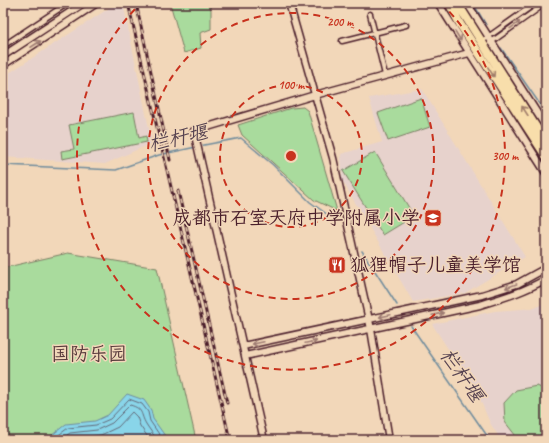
<svg xmlns="http://www.w3.org/2000/svg" width="549" height="443" viewBox="0 0 549 443" font-family="Caveat,'LXGW WenKai TC',sans-serif">
<rect width="100%" height="100%" fill="#f2d7b9"/>
<filter id="ink" filterUnits="userSpaceOnUse"><feTurbulence type="fractalNoise" baseFrequency=".025" numOctaves="2"/><feDisplacementMap in="SourceGraphic" scale="8" xChannelSelector="R" yChannelSelector="G"/><feConvolveMatrix kernelMatrix="1 2 1 2 8 2 1 2 1" color-interpolation-filters="sRGB"/></filter>
<g filter="url(#ink)">
<path fill="#e7d2cc" d="M117 3H123L152 143 105 164 3 157V77Z
M422 89 525 257 465 293 413 302 342 180 341 154 382 142 369 98Z
M546 302V440H501L490 423 479 397 432 324 495 311 535 308Z"/>
<path fill="#a9db9d" stroke="#7a7d64" d="M170 3H209L211 10V29L200 33 201 48 184 53Z
M421 98 430 127 388 141 378 113Z
M303 107 308 111 337 211 314 200 242 135 238 125 291 108Z
M134 112 139 138 146 136 147 142 62 159 61 151 74 149 69 125Z
M375 152 414 216 383 235 343 171Z
M68 253 157 268 196 440H3V268Z
M537 386 546 390V440H519L505 422 504 403 516 390Z"/>
<path fill="#89d5e9" stroke="#708c9d" d="M127 394 144 400 151 410 153 419 168 440H46L66 424 95 421 108 415Z"/>
<g fill="none" stroke-linecap="round" stroke-linejoin="round">
<path stroke="#636877" stroke-width="1" d="M52 440 68 428 96 425 110 419 129 399 142 404 148 412 150 421 163 440
M60 440 70 433 97 430 112 423 130 405C144 409 140 414 146 424 149 429 154 435 157 440
M70 440 101 435 118 427 132 412 137 417 140 426 150 440"/>
<path stroke="#708c9d" stroke-width="1.5" d="M473 3 486 25
M501 48 546 113
M199 146 241 138 273 165 310 202 331 217
M3 165 116 170 159 155 196 147
M362 251 397 305
M411 326 490 440"/>
<defs>
<path id="street" d="M370 14 385 75
M342 41 406 25
M481 42 536 3
M490 43 546 3
M3 46 68 3"/>
<path id="secondary" d="M289 3 333 158 371 329 389 440
M438 3 546 173
M467 3 546 127
M3 56 84 3
M3 65 97 3
M243 346 482 295 517 284 546 268
M245 356 480 305C503 298 526 291 546 279
M264 440 194 131 315 95 469 53"/>
<path id="highway" d="M449 3 460 24 546 156
M457 3 546 143"/>
</defs>
<use href="#street" stroke="#4a1f2b" stroke-width="7"/>
<use href="#secondary" stroke="#4a1f2b" stroke-width="9"/>
<use href="#highway" stroke="#4a1f2b" stroke-width="11"/>
<use href="#street" stroke="#f2d7b9" stroke-width="4"/>
<use href="#secondary" stroke="#f2d7b9" stroke-width="6"/>
<use href="#highway" stroke="#f8deab" stroke-width="8"/>
<defs>
<path id="rail" d="M128 3 230 440
M136 3 170 160
M178 191 227 403"/>
</defs>
<use href="#rail" stroke="#4a1f2b" stroke-width="3"/>
<use href="#rail" stroke="#f2d7b9" stroke-width="1.5" stroke-dasharray="4.5" stroke-linecap="butt"/>
</g>
<defs><path id="oneway-shaft" d="M-6 0H5M1.5-3L5.5 0L1.5 3" fill="none" stroke-width="1.6" stroke-linecap="round" stroke-linejoin="round"/></defs>
<g stroke="#9e7b72">
<use href="#oneway-shaft" transform="translate(515 25) rotate(-36)"/>
<use href="#oneway-shaft" transform="translate(458 36) rotate(58)"/>
<use href="#oneway-shaft" transform="translate(36 44) rotate(-33)"/>
<use href="#oneway-shaft" transform="translate(511 286) rotate(160)"/>
<use href="#oneway-shaft" transform="translate(438 314) rotate(-13)"/>
<use href="#oneway-shaft" transform="translate(385 316) rotate(168)"/>
<use href="#oneway-shaft" transform="translate(311 342) rotate(-12)"/>
<use href="#oneway-shaft" transform="translate(258 343) rotate(168)"/>
</g>
<g stroke="#a17e6b">
<use href="#oneway-shaft" transform="translate(491 72) rotate(57)"/>
<use href="#oneway-shaft" transform="translate(525 111) rotate(-123)"/>
</g>
</g>
<g fill="none" stroke="#c8321e" stroke-width="2" stroke-dasharray="7 5">
<circle cx="291" cy="156" r="71"/>
<circle cx="291" cy="156" r="143"/>
<path d="M441 3A214 214 0 1 1 141 3"/>
</g>
<defs>
<symbol id="school-square" viewBox="-11 -11 22 22"><rect x="-9" y="-9" width="18" height="18" rx="4" fill="#c8321e" stroke="#f2d7b9"/><path d="M0-5L7-2L0 1L-7-2ZM-4 1L0 2.5L4 1V4Q0 6-4 4Z" fill="#fff"/></symbol>
<symbol id="restaurant-square" viewBox="-11 -11 22 22"><rect x="-9" y="-9" width="18" height="18" rx="4" fill="#c8321e" stroke="#f2d7b9"/><path d="M-5-6h1v4h1v-4h1v4h1v-4h1v5L-1.5 .5V6h-2V.5L-5-1ZM5-6V6H3V1.5H1.5Q1.5-4 5-6Z" fill="#fff"/></symbol>
</defs>
<g fill-rule="evenodd">
<use href="#school-square" x="423" y="208" width="20" height="20"/>
<use href="#restaurant-square" x="327" y="255" width="20" height="20"/>
</g>
<g text-anchor="middle" dominant-baseline="central" stroke-width="3" stroke-linejoin="round" paint-order="stroke">
<g font-size="19" fill="#4a1f2b" stroke="#f2d7b9" text-anchor="end">
<text x="420" y="218">成都市石室天府中学附属小学</text>
<text x="350" y="265" text-anchor="start">狐狸帽子儿童美学馆</text>
</g>
<g font-size="19" fill="#583b3c" stroke="#f2d7b9">
<text x="89" y="354">国防乐园</text>
</g>
<g font-size="20" font-style="italic" fill="#574351" stroke="#f2d7b9">
<text transform="translate(178 138) rotate(-13)">栏杆堰</text>
<text transform="translate(462 375) rotate(55)">栏杆堰</text>
</g>
</g>
<circle cx="291" cy="156" r="6" fill="#c8321e" stroke="#f2d7b9" stroke-width="2"/>
<g font-size="12" text-anchor="middle" font-weight="bold" fill="#c8321e" stroke="#f2d7b9" stroke-width="3" stroke-linejoin="round" paint-order="stroke">
<text x="340" y="26">200 m</text>
<text x="291" y="89">100 m</text>
<text x="505" y="160">300 m</text>
</g>
<rect width="549" height="443" fill="none" stroke="#f2d7b9" stroke-width="16"/>
<rect x="8" y="8" width="533" height="427" fill="none" stroke="#4a1f2b" stroke-width="1.5" filter="url(#ink)"/>
</svg>
